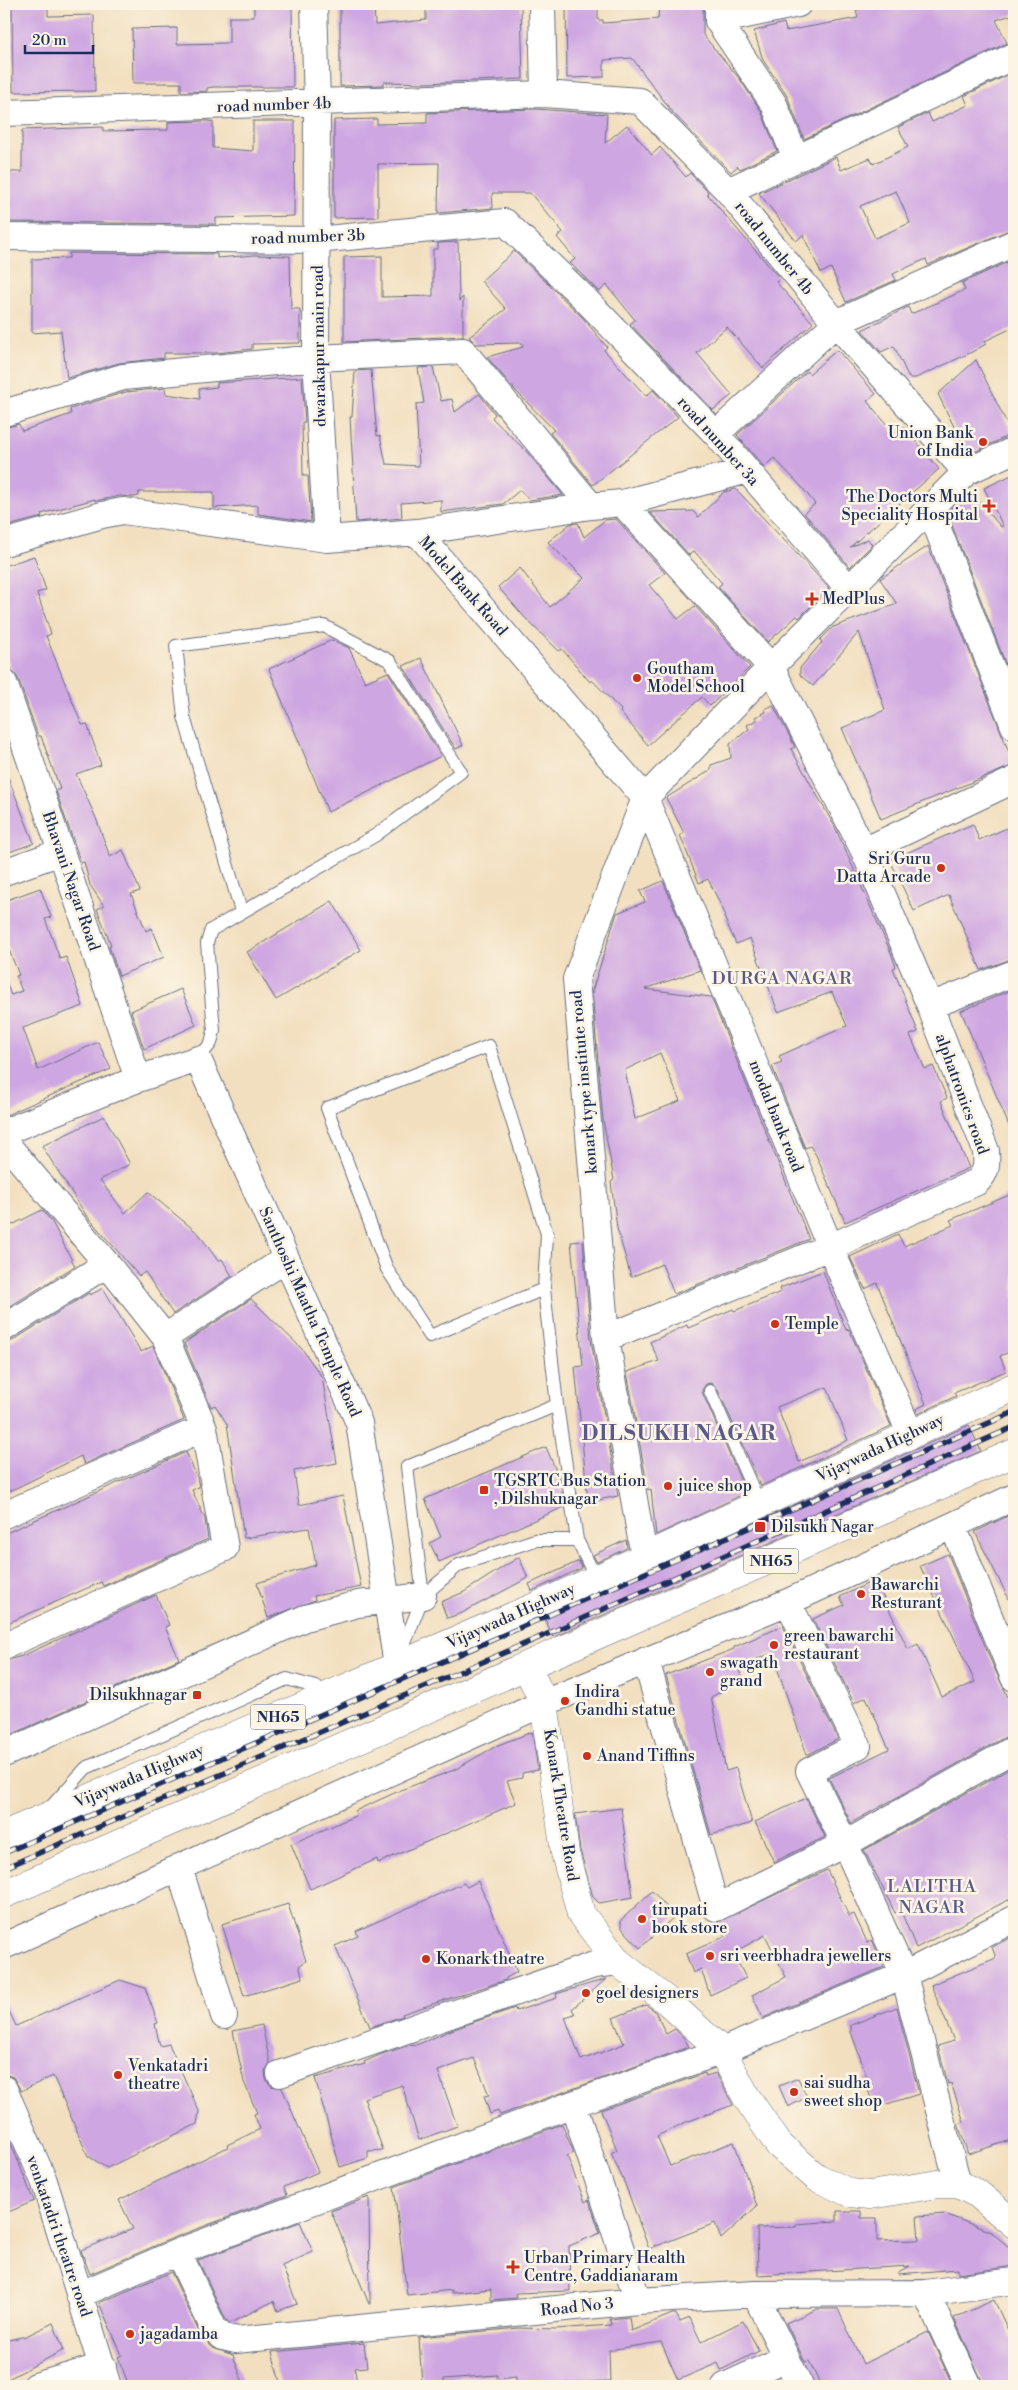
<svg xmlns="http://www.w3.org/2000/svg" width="1018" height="2390" viewBox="0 0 1018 2390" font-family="'Libre Bodoni',serif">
<rect width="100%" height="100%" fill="#fcf5e5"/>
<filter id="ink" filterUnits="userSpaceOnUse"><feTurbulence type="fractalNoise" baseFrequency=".02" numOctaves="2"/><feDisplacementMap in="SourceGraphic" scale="10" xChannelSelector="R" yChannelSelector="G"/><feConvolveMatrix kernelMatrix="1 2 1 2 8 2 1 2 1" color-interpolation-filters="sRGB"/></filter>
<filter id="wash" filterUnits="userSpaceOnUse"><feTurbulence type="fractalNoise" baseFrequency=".0096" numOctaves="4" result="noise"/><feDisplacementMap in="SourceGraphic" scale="20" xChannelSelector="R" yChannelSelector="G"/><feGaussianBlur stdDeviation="1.12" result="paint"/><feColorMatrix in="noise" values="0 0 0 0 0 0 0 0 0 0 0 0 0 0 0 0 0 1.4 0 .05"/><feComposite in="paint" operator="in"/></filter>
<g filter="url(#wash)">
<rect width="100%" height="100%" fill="#f2dfbf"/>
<g id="blocks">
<path fill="#cea6e2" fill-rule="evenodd" d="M12 4H48V16L94 15 95 91 13 92Z
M254 4H292L293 87H213L207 88V91L181 92V83H133L132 29 177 28V44L229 43V17H254Z
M340 4H374L375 25 426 20V5L521 4 523 79 426 83 384 82V85L340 86Z
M566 4H598V20H603V23L658 19 659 4H703V35L739 78 761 111 777 151 740 169 738 166 731 172 673 113 632 58 604 60V77L567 78Z
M882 4H1014V14L996 20 1007 43 804 139 787 96 763 60 754 31 784 23 786 31 858 18 856 10Z
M1014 72V228L928 265 926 259 893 274 896 280 846 302 831 268 821 273 803 235 796 241 759 193 836 157 841 170 870 158 873 164 908 147 898 127 928 113 932 122 968 105 964 96ZM896 191 910 223 875 238 860 206Z
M535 109 607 114 605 143 627 125 652 155 660 147 686 177 690 173 708 192 707 194 780 279 776 282 813 323 763 368 727 327 697 353 732 395 713 410 630 324 635 320 607 285 599 292 570 263 575 259 557 237 563 232 530 193H492L493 208 438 213 439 163 378 164V217L334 218V120L377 119V124L427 123V113Z
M208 121 213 122V148L253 151V121H295L294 216 216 218V224L4 222V172H22V130L103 127V131L168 130V122Z
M458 242 459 301 463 297V336L344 342V257L382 256V297L433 296V249H438V243Z
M514 251 583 318 607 347 604 350 646 396 653 390 678 417 593 485 550 433 554 430 515 390 487 357 523 347 522 343 476 344 469 337 506 309 481 281Z
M69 253 217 254V258L255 255 290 256 291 309H300V343L252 344V349L216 353H164V358L119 363 67 378 61 331 32 333V259L69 258Z
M1014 259V327L985 341 986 344 972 352 916 378H909L894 346 881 352 862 330 908 307 911 314 965 290 962 283Z
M837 350 876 394 867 401 894 433 903 426 939 469 850 547 868 539 872 545 850 567 804 513 815 504 801 486 774 458 764 467 737 435 807 371 809 374Z
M976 360 1012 434 970 454 964 447 938 394Z
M433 367 441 401 452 399 455 412 479 394 495 414 492 418 526 451 563 495 529 500 520 490 503 504 441 512V500L401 503 402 518 356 522 350 417H352L355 371 371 370 377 436 380 435 386 464 419 466 416 404 424 403 418 368Z
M302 377 305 422H302L303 476H308L311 522 258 514V505L214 508V492H139V496L133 497 120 496 95 501V499L41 514 42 517 4 527V428L19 424 22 431 71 414 70 409 126 392 165 388 166 394 200 399 199 389 217 387V383Z
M1014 474V676L1011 678 947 512 955 504 974 496 1001 527 1003 526 984 488Z
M736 489 829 588 799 618 797 616 768 642 718 587 722 583 694 551 689 555 650 512 693 511 698 517 724 492Z
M616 519 665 573 649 585 678 619 695 606 750 667 710 706 702 697 648 745 620 712 621 710 592 680 590 682 562 649 559 651 528 621 498 587 520 568 550 607 584 578 548 542 570 524 578 523 584 537 605 520Z
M928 546 1014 765 881 819 842 728 885 710 859 632 813 686 800 675V668L822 642 820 640 833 627 897 604 880 579Z
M34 556 46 590 37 593 51 634 46 636 82 725 87 724 101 765 76 774 96 818 110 857 123 850 140 891 131 894 146 931 152 928 164 957 119 976 109 946 111 945 97 909 104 906 90 885 84 862 81 863 56 791 60 789 41 736H38L18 678 12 671 4 648V566Z
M332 640 349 648 365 682 388 672 441 756 328 812 269 669Z
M421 658 463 745 456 749 403 666Z
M773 705 795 747 791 749 835 827 891 953 896 967 893 968 918 1032 910 1035 925 1069 933 1066 947 1098 941 1101 969 1168 845 1222 816 1155 810 1146 805 1148 772 1066 782 1062 779 1056 847 1026 832 992 778 1012 750 938 736 944 724 917 726 916 708 879 699 883 680 835 684 833 666 798 711 770V765L731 758 730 744 749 729 747 725 757 720 755 717 766 712 765 709Z
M4 767 34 843 4 854Z
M973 824 979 840 1014 825V958L981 970 949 895 914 911 890 860Z
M663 881 700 970 645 989 711 997 809 1239 674 1294 662 1264 631 1277 617 1228 611 1182 614 1180 603 1120 592 991 617 913 645 902 640 891ZM660 1053 680 1101 635 1119 625 1070Z
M40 888 51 917 45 919 60 959 66 957 83 1006 23 1028 38 1070 98 1042 111 1069 4 1116V982H6L11 995 22 991 16 976 19 975 4 937V901Z
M332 901 361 950 276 1000 247 952Z
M181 989 196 1025 144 1049 131 1011Z
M1014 989V1138L961 1011Z
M104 1116 130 1164 100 1180 125 1213 148 1192 199 1234 218 1261 222 1259 232 1276 173 1314 145 1272 139 1276 86 1215 42 1146Z
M1014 1193V1350L1000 1356 1006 1371 954 1393 956 1396 918 1414 916 1409 926 1404 877 1283 865 1289 850 1257 898 1234 904 1246 953 1225 950 1220Z
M42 1210 52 1222 75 1266 4 1310V1229Z
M583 1241 591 1340 618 1496 588 1502 575 1367 583 1366 571 1242Z
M823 1271 846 1330 849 1329 891 1426 761 1486 717 1388 711 1383 706 1384 702 1390 703 1394 746 1493 656 1535 651 1489 648 1490 627 1372 659 1361 650 1342 687 1325 688 1328 733 1309 734 1311 781 1292 780 1288ZM827 1387 848 1440 799 1462 777 1407Z
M103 1288 141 1352 153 1346 184 1420 84 1464 81 1456 4 1494V1343L12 1341 89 1293 90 1295Z
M251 1299 302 1349 322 1377 337 1463 294 1471 299 1505 343 1496 361 1587 314 1596 315 1600 268 1618 257 1583 316 1565 309 1528 244 1538 227 1424 215 1405 211 1407 184 1343Z
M969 1425 981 1451 553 1637 545 1619Z
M546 1447 560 1480 564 1507 439 1562 430 1543 441 1537 425 1499Z
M186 1452 197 1477 199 1487 192 1490 205 1519 208 1539 103 1586 101 1582 8 1623 10 1627 4 1630V1534Z
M1014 1513V1609L975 1532Z
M626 1540 627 1548 597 1562 593 1555Z
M948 1554 991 1661 1014 1710V1734L1007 1736 851 1823 829 1778 889 1749 866 1697 854 1703 813 1619 844 1605 840 1597 875 1580 908 1649 918 1644 942 1697 975 1682 920 1566Z
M519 1557 528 1578 460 1614 447 1618 441 1602 464 1592Z
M579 1561 582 1568 532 1591 529 1584Z
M156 1595 169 1625 165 1627 179 1659 4 1738V1661L22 1656Z
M783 1626 838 1739 807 1755 772 1653 738 1667 743 1680 711 1697 726 1771 736 1768 752 1823 711 1835 666 1675 734 1649V1647Z
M532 1732 538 1770 522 1773V1778L507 1781 516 1803 378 1863 377 1859 310 1889 291 1844 357 1815 355 1811 401 1790 454 1770 498 1745Z
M1013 1767 1014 1897 916 1948 901 1911 895 1913 864 1850Z
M806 1798 825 1837 774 1862 755 1822Z
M621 1808 633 1897 599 1903 593 1897 580 1850 575 1814Z
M827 1870 849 1916 854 1914 867 1942 872 1940 884 1967 763 2018 752 1995 786 1977 765 1935 733 1953 746 1978 710 1995 701 1969 693 1973 686 1954 726 1936 718 1922Z
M478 1881 517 1972 506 1978V1980L402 2014 403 2016 370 2027 335 1946 358 1936 356 1931 464 1883 467 1887Z
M652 1891 675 1916 640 1948 621 1927V1920Z
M288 1904 306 1961 299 1966 303 1978 244 1996 222 1924Z
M1014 1936V2139L968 2154 958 2124 964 2122 951 2083 948 2084 938 2046 954 2041 931 1985 996 1958 992 1947Z
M606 1979 572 2009 575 2014 565 2017 581 2060 624 2044 613 2018 646 2005 655 2011 666 2034 675 2029 684 2038 689 2047 500 2115 498 2111 490 2114 484 2096 489 2095 474 2058 438 2071 457 2126 419 2140 402 2085 364 2098 383 2150 368 2151V2158L340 2167 315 2078 365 2064 364 2062 382 2054 413 2044 414 2046 454 2029 515 2008 516 2011 557 1998 556 1994Z
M120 1980 145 1988 158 2023 155 2024 160 2046 169 2044 199 2111 197 2124 107 2168 88 2156 53 2076 21 2091 13 2077 4 2074V2000L16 2026Z
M897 2007 919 2094 874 2108 864 2078 867 2077 851 2032V2025Z
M262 2025 270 2063 265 2071 266 2079 271 2086 282 2088 318 2172 284 2187 287 2195 173 2238 90 2274 81 2250 133 2229 119 2200 228 2147 227 2145 260 2129 254 2114 257 2113 244 2082 233 2031Z
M705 2073 706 2076 716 2073 733 2105 686 2122 657 2136 670 2166 734 2142 757 2206 721 2239 715 2223 649 2249 625 2184 611 2153 617 2150 601 2110Z
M798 2078 807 2097 788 2107 779 2086Z
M562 2124 574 2153 567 2156 585 2202 589 2200 600 2233 569 2246 570 2291 516 2293 517 2298 491 2300V2289L452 2293V2290L407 2295 394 2187Z
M4 2126 34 2201 4 2214Z
M369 2197 370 2304H369L331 2211Z
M837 2211H861V2218H877V2241L919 2240 917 2216 945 2214 991 2232 1014 2251V2266L958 2274V2269L898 2274V2272L910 2266 758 2275 757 2228 796 2227V2224L837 2221Z
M300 2222 313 2252 282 2266 297 2304 278 2311 274 2301 230 2323 226 2320 198 2260Z
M171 2272 201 2336 213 2348 233 2355 244 2386H129L118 2357 122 2355 99 2303Z
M994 2300 1014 2343V2386H984L954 2318Z
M817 2309H838L863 2364 928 2332 953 2386H821L809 2361 805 2362 786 2323Z
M672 2314H676L680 2322 690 2318 701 2342 743 2321 759 2351 721 2370 718 2363 678 2380 661 2342 609 2350 610 2381 554 2383V2386H516V2377L497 2379V2375L444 2379V2386H422L419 2337 519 2328 556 2329 611 2325 610 2319 629 2317 631 2331Z
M53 2323 64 2350 4 2381V2341L26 2336Z
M364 2343 367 2367 355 2368 357 2386H281L272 2352Z"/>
</g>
</g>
<g filter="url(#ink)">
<use href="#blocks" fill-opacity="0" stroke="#666d80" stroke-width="1"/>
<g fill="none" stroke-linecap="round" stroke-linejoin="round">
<defs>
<path id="service" d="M198 1059 211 1043 214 1031 207 943 211 930 376 835 461 772 390 661 324 626 176 646 184 717 241 911
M544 1289 547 1234 489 1046 327 1108 387 1269 430 1336 544 1289 557 1405
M710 1391 759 1503
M423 1596 407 1467 557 1405 577 1540
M400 1656 423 1596 459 1565 535 1540H577L596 1578
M50 1808 86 1768 287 1679 329 1691"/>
<path id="minor" d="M314 4 317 103 316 358 327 539
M542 4 544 94
M718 4V21L774 104 796 159
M718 21 798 4
M4 113 544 94 640 101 728 191 836 323 966 472
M728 191 1014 56
M4 237 316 240 505 222 582 296 716 434 850 590
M4 413 123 377 316 358 463 351 591 506
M716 434 836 323 1014 243
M930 509 1014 726
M417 532 591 506 622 503 745 471
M4 543 102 515 123 511 327 539 417 532 645 798 830 1247 910 1433
M4 683 138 1079
M864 851 1014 780
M4 872 61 852
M930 1006 1014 973
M4 1132 138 1079 198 1059 359 1423 397 1665
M4 1141 107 1264 4 1328
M165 1337 286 1259
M606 1338 830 1247 977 1182C987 1172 987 1165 986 1151L930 1006 864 851 771 667 622 503
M4 1515 204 1428
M953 1526 1014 1678
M644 1556 606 1338 576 979 645 798 771 667 966 472 1014 450
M788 1602 858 1746 809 1771 845 1844 904 1975 958 2184
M4 1646 225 1548 204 1428 165 1337 107 1264
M646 1660 716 1908 845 1844 1014 1749
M4 1754 305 1618 358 1604 423 1596
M179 1867 224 2016
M4 1946 544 1703 788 1602 1014 1497
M280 2074 594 1965 618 1962
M4 2089 44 2181 108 2386
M573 2104 638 2301
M178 2252 214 2329 223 2337 236 2340 638 2301 755 2294 926 2293 969 2386
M926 2293 1014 2281
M755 2294 800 2386
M79 2295 178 2252 573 2104 722 2051 904 1975 1014 1919
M36 2386 103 2366
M725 2386 786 2358"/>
<path id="tertiary" d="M527 1667 544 1703 565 1853 581 1914 618 1962 667 2001 722 2051 747 2098 779 2145 816 2177 850 2193 870 2195 938 2184H958L978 2194 1014 2224"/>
<path id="trunk" d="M4 1835 553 1599 1014 1387
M4 1894 1014 1453"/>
</defs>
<use href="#service" stroke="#666d80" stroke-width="14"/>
<use href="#minor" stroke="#666d80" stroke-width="28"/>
<use href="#tertiary" stroke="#666d80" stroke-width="29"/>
<use href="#trunk" stroke="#666d80" stroke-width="29"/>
<use href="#service" stroke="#fff" stroke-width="12"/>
<use href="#minor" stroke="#fff" stroke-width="26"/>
<use href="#tertiary" stroke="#fff" stroke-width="28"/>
<use href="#trunk" stroke="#fff" stroke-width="28"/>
<defs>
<path id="rail" d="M4 1853 1014 1412
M4 1868 543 1636 1014 1427"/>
</defs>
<use href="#rail" stroke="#1b2f5e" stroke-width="5.5"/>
<use href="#rail" stroke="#fcf5e5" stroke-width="4" stroke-dasharray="11" stroke-linecap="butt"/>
</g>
</g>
<g fill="#c8321e" stroke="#fcf5e5" stroke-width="2">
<circle cx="983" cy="442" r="5"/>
<path d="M986.5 498.5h5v5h5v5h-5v5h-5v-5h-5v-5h5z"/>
<path d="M809.5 591.5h5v5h5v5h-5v5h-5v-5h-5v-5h5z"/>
<circle cx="637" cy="678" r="5"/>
<circle cx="941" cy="868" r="5"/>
<circle cx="775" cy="1324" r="5"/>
<circle cx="668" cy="1486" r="5"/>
<rect x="479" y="1485" width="10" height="10" rx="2.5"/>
<rect x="754" y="1521" width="12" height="12" rx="2.5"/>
<circle cx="861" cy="1594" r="5"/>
<circle cx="774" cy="1645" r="5"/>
<circle cx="710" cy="1672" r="5"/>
<rect x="192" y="1690" width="10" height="10" rx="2.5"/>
<circle cx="565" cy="1701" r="5"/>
<circle cx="587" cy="1756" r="5"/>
<circle cx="642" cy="1919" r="5"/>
<circle cx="710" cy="1956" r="5"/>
<circle cx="426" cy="1959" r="5"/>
<circle cx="586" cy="1993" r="5"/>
<circle cx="118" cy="2075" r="5"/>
<circle cx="794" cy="2092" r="5"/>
<path d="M510.5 2259.5h5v5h5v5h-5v5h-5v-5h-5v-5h5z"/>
<circle cx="130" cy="2334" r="5"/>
</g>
<g text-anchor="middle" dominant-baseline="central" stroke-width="5" stroke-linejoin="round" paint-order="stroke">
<g fill="#fcf5e5" stroke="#5e6a86" stroke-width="1">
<rect x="743.5" y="1548.5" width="55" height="25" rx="4"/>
<rect x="250.5" y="1704.5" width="55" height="25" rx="4"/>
</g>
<g font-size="15" font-weight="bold" fill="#1b2f5e">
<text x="771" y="1561">NH65</text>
<text x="278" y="1717">NH65</text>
</g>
<g font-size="16" fill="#1b2f5e" stroke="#fcf5e5">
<text transform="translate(274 105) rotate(-2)">road number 4b</text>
<text transform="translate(308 237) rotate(-2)">road number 3b</text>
<text transform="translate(774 248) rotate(51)">road number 4b</text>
<text transform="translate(319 346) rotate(-91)">dwarakapur main road</text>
<text transform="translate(718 441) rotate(48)">road number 3a</text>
<text transform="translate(463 586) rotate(49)">Model Bank Road</text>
<text transform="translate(71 881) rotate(71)">Bhavani Nagar Road</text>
<text transform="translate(584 1082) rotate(-95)">konark type institute road</text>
<text transform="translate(962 1094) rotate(70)">alphatronics road</text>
<text transform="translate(776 1116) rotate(68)">modal bank road</text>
<text transform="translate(310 1312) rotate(66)">Santhoshi Maatha Temple Road</text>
<text transform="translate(880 1448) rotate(-25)">Vijaywada Highway</text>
<text transform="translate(511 1616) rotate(-24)">Vijaywada Highway</text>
<text transform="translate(139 1776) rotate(-23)">Vijaywada Highway</text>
<text transform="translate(561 1805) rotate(81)">Konark Theatre Road</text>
<text transform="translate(59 2236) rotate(71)">venkatadri theatre road</text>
<text transform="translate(577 2307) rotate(-6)">Road No 3</text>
</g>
<g font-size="16" fill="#1b2f5e" stroke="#fcf5e5" text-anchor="start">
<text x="973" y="433" text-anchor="end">Union Bank<tspan x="973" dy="18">of India</tspan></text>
<text x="978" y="497" text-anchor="end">The Doctors Multi<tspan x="978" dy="18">Speciality Hospital</tspan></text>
<text x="822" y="599">MedPlus</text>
<text x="647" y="669">Goutham<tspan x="647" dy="18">Model School</tspan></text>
<text x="931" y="859" text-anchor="end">Sri Guru<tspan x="931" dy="18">Datta Arcade</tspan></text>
<text x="785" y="1324">Temple</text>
<text x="494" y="1481">TGSRTC Bus Station<tspan x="494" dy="18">, Dilshuknagar</tspan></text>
<text x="678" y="1486">juice shop</text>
<text x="771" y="1527">Dilsukh Nagar</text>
<text x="871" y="1585">Bawarchi<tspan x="871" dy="18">Resturant</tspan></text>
<text x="784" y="1636">green bawarchi<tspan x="784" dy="18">restaurant</tspan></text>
<text x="720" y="1663">swagath<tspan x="720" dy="18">grand</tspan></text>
<text x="575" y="1692">Indira<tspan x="575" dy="18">Gandhi statue</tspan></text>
<text x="187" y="1695" text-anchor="end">Dilsukhnagar</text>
<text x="597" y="1756">Anand Tiffins</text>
<text x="652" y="1910">tirupati<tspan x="652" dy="18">book store</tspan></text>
<text x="720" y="1956">sri veerbhadra jewellers</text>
<text x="436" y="1959">Konark theatre</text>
<text x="596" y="1993">goel designers</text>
<text x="128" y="2066">Venkatadri<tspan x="128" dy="18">theatre</tspan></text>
<text x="804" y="2083">sai sudha<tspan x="804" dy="18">sweet shop</tspan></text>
<text x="524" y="2258">Urban Primary Health<tspan x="524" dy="18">Centre, Gaddianaram</tspan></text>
<text x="140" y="2334">jagadamba</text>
</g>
<g font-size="18" letter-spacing="1" fill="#5a598c" stroke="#fcf5e5">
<text x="782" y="978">DURGA NAGAR</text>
<text x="932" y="1886">LALITHA<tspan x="932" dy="21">NAGAR</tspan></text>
</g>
<g font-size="21" font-weight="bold" letter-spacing="1" fill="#5a598c" stroke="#fcf5e5">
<text x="679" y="1434">DILSUKH NAGAR</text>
</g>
</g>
<rect width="1018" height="2390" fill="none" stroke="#fcf5e5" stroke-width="20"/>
<path d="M25 45v8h68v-8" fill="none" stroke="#1b2f5e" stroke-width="2.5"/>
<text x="32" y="45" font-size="15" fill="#1b2f5e" stroke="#fcf5e5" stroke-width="4" paint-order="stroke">20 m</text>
</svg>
